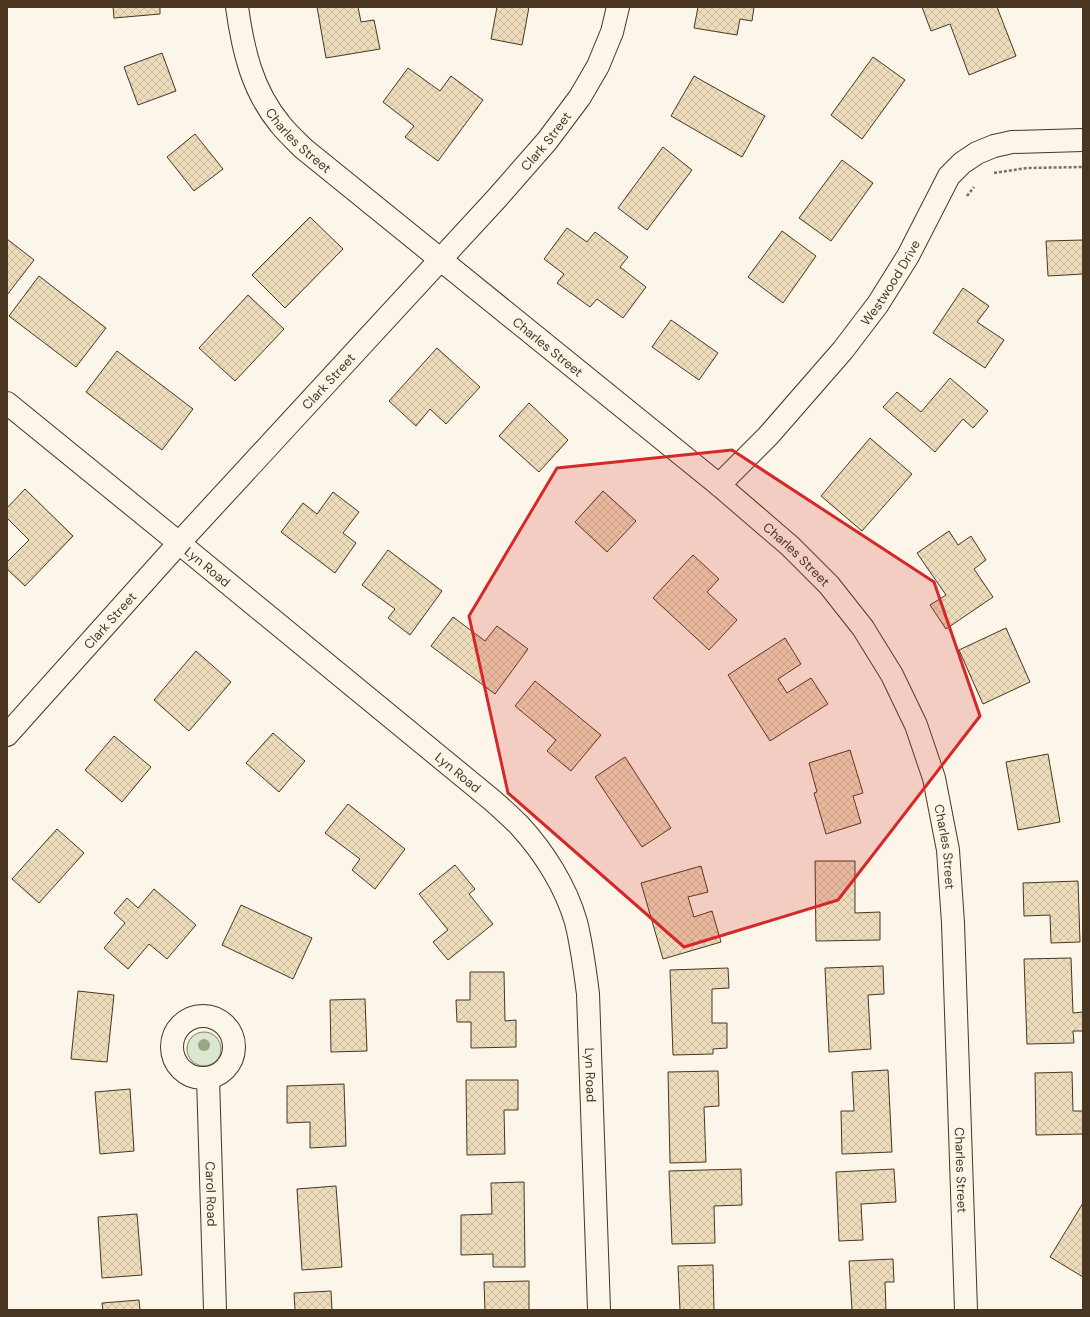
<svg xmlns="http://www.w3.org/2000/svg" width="1090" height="1317" viewBox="0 0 1090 1317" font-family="'DM Sans',sans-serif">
<defs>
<pattern id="building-cross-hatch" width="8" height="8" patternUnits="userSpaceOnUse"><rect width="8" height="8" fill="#ecdcbc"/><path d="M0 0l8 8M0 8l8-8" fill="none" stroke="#ccbda1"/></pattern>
</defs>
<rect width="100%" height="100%" fill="#fbf6e9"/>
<path fill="#dce7d0" stroke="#887966" d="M187 1049a17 17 0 1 1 34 0a17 17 0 1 1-34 0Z"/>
<path fill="url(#building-cross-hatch)" stroke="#4a3520" d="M113 7H160V14L114 18Z
M317 7H358L361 22 374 20 380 49 326 58Z
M497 7H529L522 45 491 39Z
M698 7H754L752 21 740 19 737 35 694 28Z
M922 7H997L1016 56 969 75 950 24 931 31Z
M162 53 176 91 138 105 124 67Z
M873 57 905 80 862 139 831 115Z
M408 68 440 91 451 76 483 100 438 161 405 137 414 126 383 102Z
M694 76 765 116 742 157 671 116Z
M195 134 223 169 194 191 167 157Z
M663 147 692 170 647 230 618 208Z
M842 160 873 183 831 241 799 218Z
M310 217 343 249 285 308 252 275Z
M567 228 587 242 595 232 628 257 620 267 646 287 623 318 597 299 590 307 557 283 564 274 544 259Z
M782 231 816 256 783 303 748 277Z
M7 239 34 260 7 295Z
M1083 240V274L1048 276 1046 241Z
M39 276 106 328 76 367 9 316Z
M963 288 989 306 977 322 1004 340 985 368 933 333Z
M248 295 284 329 235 381 199 348Z
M671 320 718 353 699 380 652 347Z
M437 348 480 387 446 424 430 409 416 426 389 401Z
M117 351 193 409 162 450 86 392Z
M950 378 988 411 973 428 963 419 935 452 883 407 897 392 921 412Z
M529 403 568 440 539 472 499 436Z
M870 438 912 474 862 531 821 496Z
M25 489 73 536 25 586 7 569V562L29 540 7 518V508Z
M603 491 636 521 607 552 575 522Z
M333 492 359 512 343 533 356 543 335 573 281 532 303 503 317 514Z
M949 531 958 545 971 536 986 560 974 569 993 597 946 629 930 605 946 595 917 553Z
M388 550 442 591 410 635 388 618 395 609 362 585Z
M693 555 719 579 707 592 737 620 709 650 653 598Z
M453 617 485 641 497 626 528 649 495 694 431 646Z
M1006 628 1030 682 983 704 959 650Z
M785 638 801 664 778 679 787 693 811 678 828 704 770 741 728 675Z
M196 651 231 682 189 731 154 700Z
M535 681 601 735 571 771 547 751 556 740 515 706Z
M273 733 305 761 279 792 246 763Z
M114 736 151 767 122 802 85 770Z
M850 750 863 793 853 796 861 823 826 834 814 793 817 792 809 763Z
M1048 754 1060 822 1018 830 1006 762Z
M625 757 671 828 642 847 595 777Z
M348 804 405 849 375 889 352 870 360 859 325 833Z
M57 829 84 853 39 903 12 879Z
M815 861H855V913L880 912V940L816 941Z
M455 865 475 889 469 894 493 924 448 960 433 942 448 930 419 894Z
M701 866 708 892 688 897 694 917 712 911 721 942 663 959 641 883Z
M1078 881 1080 942 1051 943 1050 915 1024 916 1023 883Z
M154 889 196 925 167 959 149 944 128 969 104 948 125 923 114 913 127 898 138 908Z
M241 905 312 938 293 979 222 945Z
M1071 958 1073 1013 1083 1012V1031H1073L1074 1043 1027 1044 1024 959Z
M883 966 884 994 868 995 871 1049 829 1052 825 968Z
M728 968 729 988 712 989V1023H727V1048L713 1049V1054L673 1055 670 970Z
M470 972H504L505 1021 516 1020V1047L471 1048V1022H457L456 1000H470Z
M78 991 114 995 107 1062 71 1059Z
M365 999 367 1051 331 1052 330 1000Z
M888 1070 892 1152 842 1154 841 1111H854L852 1072Z
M718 1071 719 1106 704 1107 706 1162 670 1163 668 1072Z
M1072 1072 1073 1111H1083V1134L1036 1135 1035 1073Z
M466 1080H518V1110H504L505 1154 467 1155Z
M344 1084 346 1146 310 1148V1122L287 1123V1086Z
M130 1089 134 1151 100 1154 95 1092Z
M741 1169 742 1205 714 1206 715 1243 672 1244 669 1171Z
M894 1169 896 1202 861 1204 863 1240 839 1241 836 1172Z
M524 1182 525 1267H493V1254L461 1255V1215L492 1214 491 1183Z
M336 1186 342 1267 302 1270 297 1189Z
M1083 1203V1277L1050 1257Z
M137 1214 142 1275 102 1278 98 1217Z
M893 1259 894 1282H885L886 1310H852L849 1261Z
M713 1265 714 1310H680L678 1266Z
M529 1281V1310H485L484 1282Z
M331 1291 332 1310H295L294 1293Z
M139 1300 140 1310H103L102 1303Z"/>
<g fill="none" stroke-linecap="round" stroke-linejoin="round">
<defs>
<g id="street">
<path id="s1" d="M237 7C243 50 252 90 280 124 287 133 296 141 304 149L719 485 790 546 829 585 863 628 892 675 916 725 934 778 948 850 953 923 966 1310"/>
<path id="s2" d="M7 403 179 543 492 800C501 808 510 816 519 825 544 852 566 887 576 922 582 946 585 970 588 994L599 1310"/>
<path id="s3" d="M719 485 768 436 843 350 878 304 908 256 949 176 962 163 977 153 994 146 1012 142 1083 140"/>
<path id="s4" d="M7 735 179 543 498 197 547 141 580 97 598 66 612 32 618 7"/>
<circle cx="203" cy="1047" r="31"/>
<path id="s5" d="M208 1078 215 1310"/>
</g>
</defs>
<use href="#street" stroke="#4a3520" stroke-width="24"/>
<path stroke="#7f6f5c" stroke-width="2.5" stroke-dasharray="3 2" stroke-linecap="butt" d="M994 173 1027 168 1083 167
M967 196 974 187"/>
<use href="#street" stroke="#fbf6e9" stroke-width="22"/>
</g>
<circle fill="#96a887" cx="204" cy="1045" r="6"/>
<path fill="#d62828" fill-opacity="0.2" stroke="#d62828" stroke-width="3" stroke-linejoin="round" d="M732 450 934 582 980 716 838 900 684 947 508 793 469 616 557 468Z"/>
<g text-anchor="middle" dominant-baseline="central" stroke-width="3" stroke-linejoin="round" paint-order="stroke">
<g font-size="13" fill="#4a3520" stroke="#fbf6e9">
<text stroke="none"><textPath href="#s1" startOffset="151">Charles Street</textPath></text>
<text stroke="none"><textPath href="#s4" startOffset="802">Clark Street</textPath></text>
<text stroke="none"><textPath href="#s3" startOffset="266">Westwood Drive</textPath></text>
<text stroke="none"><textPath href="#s1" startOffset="475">Charles Street</textPath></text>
<text stroke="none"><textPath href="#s4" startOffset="478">Clark Street</textPath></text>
<text stroke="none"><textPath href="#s1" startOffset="799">Charles Street</textPath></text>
<text stroke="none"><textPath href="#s2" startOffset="259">Lyn Road</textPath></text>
<text stroke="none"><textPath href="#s4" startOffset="154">Clark Street</textPath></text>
<text stroke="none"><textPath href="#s2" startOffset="583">Lyn Road</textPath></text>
<text stroke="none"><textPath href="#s1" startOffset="1135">Charles Street</textPath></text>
<text stroke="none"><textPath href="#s2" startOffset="931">Lyn Road</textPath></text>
<text stroke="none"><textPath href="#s1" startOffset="1459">Charles Street</textPath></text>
<text stroke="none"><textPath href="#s5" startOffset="116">Carol Road</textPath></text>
</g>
</g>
<rect width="1090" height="1317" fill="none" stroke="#4a3520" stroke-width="16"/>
</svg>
